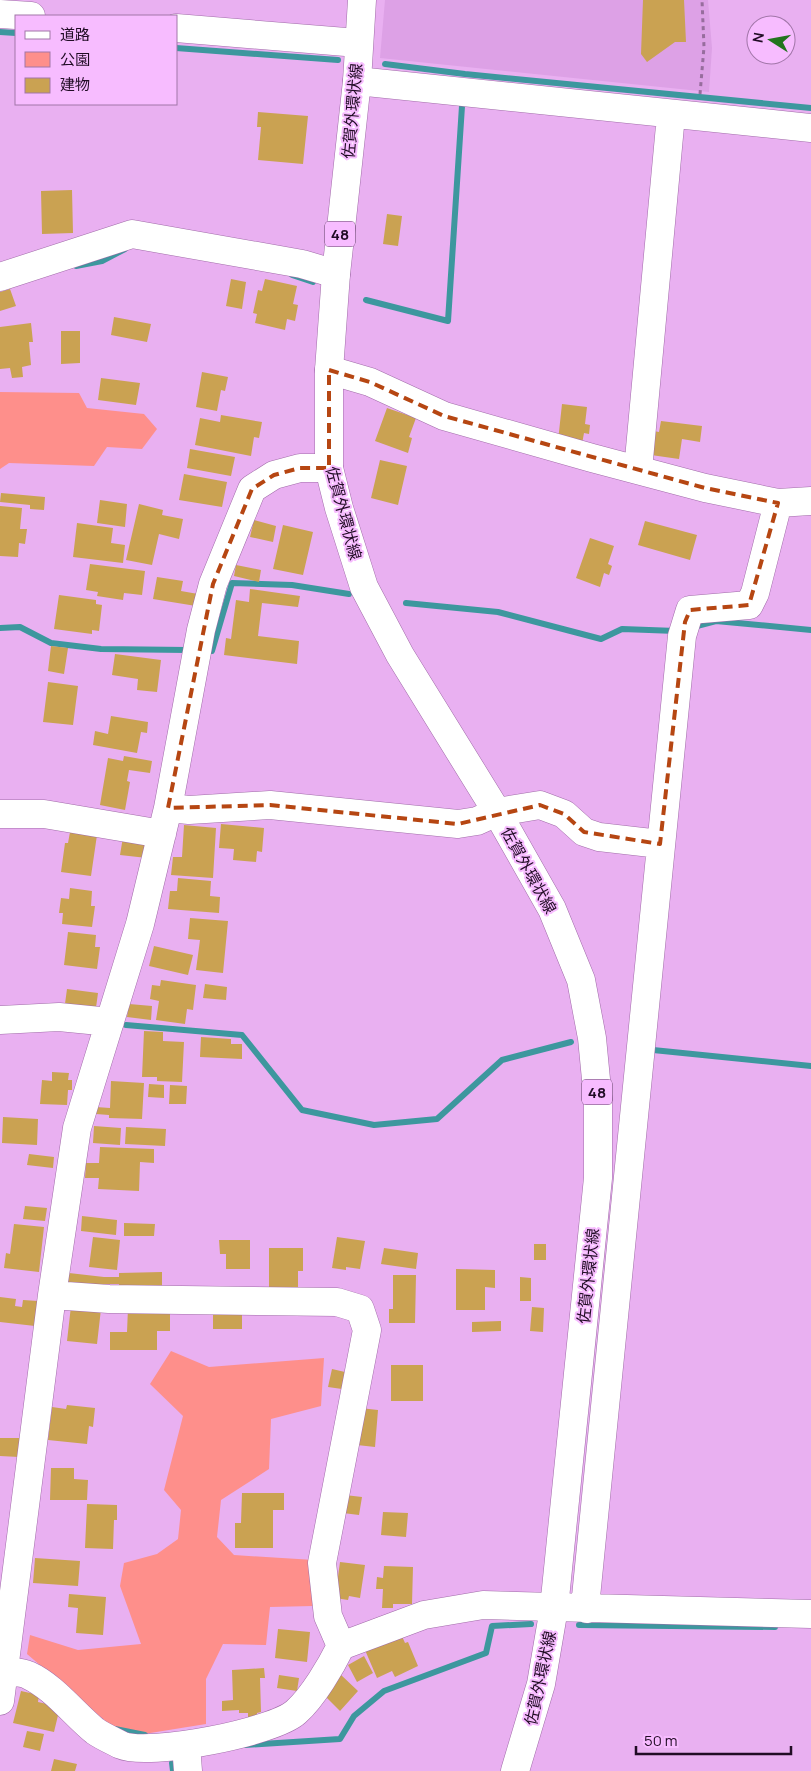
<svg xmlns="http://www.w3.org/2000/svg" width="811" height="1771" viewBox="0 0 811 1771" font-family="Manrope,'Noto Sans JP',sans-serif">
<rect width="100%" height="100%" fill="#e9b0f1"/>
<path fill="#dda1e6" d="M385 0H708L712 48 709 92 380 58Z"/>
<path fill="#fe8f8b" d="M0 392 79 393 87 408 144 414 157 429 142 449 107 447 94 466 9 463 0 469Z
M171 1351 209 1367 324 1358 321 1406 271 1419 269 1469 221 1500 217 1537 234 1555 314 1560 313 1606 270 1607 266 1645 223 1644 206 1679V1724L144 1734 110 1725 27 1654 30 1635 78 1650 141 1644 120 1586 124 1563 157 1554 178 1539 181 1510 164 1490 183 1416 150 1384Z"/>
<g fill="none" stroke-linecap="round" stroke-linejoin="round">
<path stroke="#3d979e" stroke-width="6" d="M0 32 16 33
M176 48 338 60
M385 64 465 74 811 108
M76 266 102 261 125 249
M292 275 313 282
M366 300 448 321 462 106
M406 603 498 612 601 639 622 629 676 631
M693 627 716 621 811 630
M0 628 20 627 51 643 101 649 187 650
M212 651 232 583 292 585 349 594
M126 1025 242 1035 302 1110 374 1125 437 1119 502 1060 571 1042
M653 1050 811 1066
M579 1625 775 1627
M115 1729 145 1735
M245 1745 340 1739 354 1716 384 1691 486 1653 492 1626 531 1624
M172 1763 173 1771"/>
</g>
<path fill="#caa252" d="M643 0H684L686 42H675L647 62 641 54Z
M258 112 308 116 303 164 258 160 261 127H257Z
M72 190 73 233 42 234 41 191Z
M387 214 402 216 398 246 383 244Z
M231 279 246 282 242 309 226 306Z
M265 279 297 286 293 304 298 305 295 321 287 319 285 330 255 323 257 314 253 313 258 290 262 291Z
M10 289 16 306 0 311V292Z
M114 317 151 324 147 342 111 335Z
M31 323 33 342H29L31 365 22 367 23 377 12 378 10 368 0 369V327Z
M61 331H80V363L61 364Z
M202 372 228 377 225 391 221 390 217 411 196 407Z
M101 378 140 383 136 405 98 400Z
M562 404 587 407 585 424 590 425 589 434 584 433 582 444 558 441Z
M387 408 416 418 409 437 412 438 408 453 375 441Z
M221 415 262 422 259 438 254 437 251 456 195 445 200 418 220 422Z
M661 421 702 426 700 442 682 439 679 459 651 455 654 431 659 432Z
M190 449 235 457 231 476 187 468Z
M380 460 407 466 398 505 371 498Z
M184 474 227 482 222 507 179 500Z
M1 493 45 497 44 510 30 509V505L0 502Z
M100 500 127 504 125 527 97 523Z
M139 504 163 510 162 515 183 519 179 539 159 534 152 565 126 560Z
M0 506 22 508 20 529H27L25 544 19 543 18 557 0 556Z
M254 520 276 526 273 542 250 537Z
M645 521 697 535 690 560 638 545Z
M77 523 113 528 111 543 125 545 123 563 73 557Z
M283 525 313 532 303 575 273 569Z
M590 538 614 546 608 564 612 566 609 575 604 573 600 587 576 578Z
M90 564 145 571 142 595 124 593 123 600 97 596 98 592 86 590Z
M236 565 261 570 259 582 234 576Z
M157 577 183 581 181 591 198 594 196 606 153 599Z
M250 589 300 596 298 607 262 603 258 636 299 641 297 664 224 655 226 638 231 639 236 600 249 602Z
M59 595 96 600V604L102 605 99 631 92 630V634L54 629Z
M51 646 68 648 64 674 48 671Z
M115 654 161 660 157 692 137 690 138 679 112 675Z
M48 682 78 686 73 725 43 722Z
M111 716 148 722 147 733 141 732 137 753 93 745 95 731 108 734Z
M124 756 152 761 150 773 129 770 127 781 130 782 125 810 100 805 108 758 123 761Z
M221 824 264 828 262 852 257 851 256 862 233 860 234 849 219 848Z
M184 825 216 828 213 878 171 875 173 857H182Z
M70 832 97 835 91 876 61 872 65 843H68Z
M123 837 149 840 147 858 120 855Z
M178 878 211 881 210 896 220 897 219 913 168 909 170 891H177Z
M70 888 92 891 91 906H95L92 927 62 924 63 913H59L61 898 69 899Z
M190 918 228 921 223 973 196 970 200 940 188 939Z
M68 932 96 935 95 947H100L97 969 64 965Z
M154 946 193 955 188 975 149 966Z
M161 980 196 985 193 1010 187 1009 185 1024 156 1020 159 1001 150 999 152 985 160 986Z
M205 984 227 987 226 1000 203 998Z
M67 989 98 993 95 1015 64 1011Z
M129 1004 152 1006 151 1020 127 1017Z
M144 1031 163 1032V1041L184 1042 182 1082 157 1081V1077H142Z
M201 1037 231 1039V1044H242V1059L200 1057Z
M52 1072 69 1073 68 1080H72V1090H68L67 1105 40 1104 42 1080 52 1081Z
M111 1081 144 1083 142 1119 109 1118V1115L96 1114V1107L110 1108Z
M149 1084 164 1085V1098L148 1097Z
M170 1085 187 1086 186 1104H169Z
M3 1117 38 1119 37 1145 2 1143Z
M94 1126 121 1128 120 1145 93 1143Z
M126 1127 166 1129 165 1146 125 1144Z
M100 1147 154 1149V1163L140 1162 139 1191 98 1189 99 1178H85L86 1163H99Z
M29 1154 54 1157 53 1168 27 1165Z
M25 1206 47 1208 45 1221 23 1219Z
M82 1216 117 1220 116 1235 81 1231Z
M124 1223 155 1224 154 1236H124Z
M14 1224 44 1227 39 1272 4 1268 6 1253 10 1254Z
M93 1237 120 1240 117 1270 89 1267Z
M337 1237 365 1241 360 1269 346 1267V1270L332 1268Z
M219 1240H250V1269H226V1254H220Z
M534 1244H546V1260H534Z
M269 1248H303V1271H298V1289H269Z
M384 1248 418 1253 416 1269 381 1264Z
M456 1269 495 1270V1288L485 1287V1310H456Z
M162 1272V1294L119 1295V1284H104L103 1292 67 1288 69 1273 104 1277H119V1273Z
M393 1275H416L415 1323H389V1309H393Z
M520 1277 531 1278V1301H520Z
M0 1297 16 1299 15 1306 22 1307 23 1300 38 1301 35 1326 0 1322Z
M71 1306 101 1309 97 1344 67 1341Z
M213 1307H242V1329H213Z
M532 1307 544 1308 543 1332 530 1331Z
M128 1308H170V1331H157V1350H110V1332H127Z
M501 1321V1331L472 1332V1322Z
M391 1365H423V1401H391Z
M332 1369 345 1372 342 1389 328 1387Z
M67 1405 95 1408 93 1427 89 1426 87 1444 48 1440 52 1407 66 1409Z
M360 1408 378 1410 375 1447 357 1445Z
M0 1438H19V1457L0 1456Z
M51 1468H74V1479L88 1480 87 1500H50Z
M242 1493H284V1510H273V1548H235V1523H241Z
M345 1495 362 1497 359 1515 343 1513Z
M87 1504 117 1505V1520H114L113 1549 85 1548Z
M383 1512 408 1513 406 1537 381 1535Z
M35 1558 80 1561 78 1586 33 1583Z
M340 1562 365 1565 360 1598 349 1596 348 1600 335 1598Z
M384 1566 413 1567 412 1604H393V1608H382L383 1589H376L377 1577 383 1578Z
M69 1594 106 1597 103 1635 76 1633 78 1608 68 1607Z
M278 1629 310 1632 307 1662 275 1658Z
M401 1634 405 1643 408 1642 418 1666 395 1677 392 1671 377 1678 365 1650Z
M364 1656 373 1673 357 1682 348 1665Z
M264 1668 265 1678H260L261 1712 257 1713V1720L248 1721V1713H239V1710L222 1711V1701L233 1700 232 1670Z
M340 1674 358 1691 340 1711 322 1693Z
M279 1675 299 1678 297 1691 277 1688Z
M21 1691 39 1695 38 1702 60 1707 54 1732 13 1723Z
M27 1731 44 1734 40 1751 23 1747Z
M54 1759 77 1764 75 1771H51Z"/>
<g fill="none" stroke-linecap="round" stroke-linejoin="round">
<defs>
<path id="minor" d="M0 14 31 16
M176 28 358 43
M357 81 811 128
M0 277 132 234 302 264 336 274
M329 370 370 382 444 416 592 458 705 488 778 503 811 501
M638 470 671 115
M168 808 189 810 270 805 458 824 477 821 497 812 540 805 564 814 584 832 599 837 660 844
M0 814H44L162 834
M0 1020 59 1017 110 1022
M52 1295 109 1299 337 1302 360 1309 367 1330 322 1563 328 1616 341 1646
M587 1609 586 1597 682 636 690 610 749 605 755 593 778 503
M5 1671C12 1672 21 1672 28 1675 54 1687 73 1713 95 1731 102 1736 113 1741 121 1745 149 1757 274 1732 296 1712 313 1697 331 1666 341 1646L424 1615 483 1605 811 1614
M0 1701 52 1295 77 1128 140 924 168 808 201 630 213 584 252 489 274 475 300 468H329
M186 1745 188 1771"/>
<path id="major" d="M362 0 357 81 336 274 329 370V468L339 508 364 587 400 655 497 812 552 909 581 980 592 1038 598 1100V1178L554 1608 541 1684 515 1771"/>
</defs>
<use href="#minor" stroke="#a16ca9" stroke-width="29"/>
<use href="#major" stroke="#a16ca9" stroke-width="29"/>
<path stroke="#976d9d" stroke-width="3" stroke-dasharray="4 4" stroke-linecap="butt" d="M700 94 704 47 702 0"/>
<use href="#minor" stroke="#fff" stroke-width="28"/>
<use href="#major" stroke="#fff" stroke-width="28"/>
</g>
<path fill="none" stroke="#b64612" stroke-width="4" stroke-dasharray="10 6" stroke-linejoin="round" d="M329 370 370 382 444 416 705 488 778 503 749 605 690 610 685 622 660 844 584 832 564 814 540 805 458 824 270 805 168 808 213 584 252 489 274 475 300 468H329Z"/>
<g text-anchor="middle" dominant-baseline="central" stroke-width="4" stroke-linejoin="round" paint-order="stroke">
<g fill="#f7bcff" stroke="#614166" stroke-width="1">
<rect x="325" y="221.5" width="30" height="25" rx="4"/>
<rect x="582" y="1079.5" width="30" height="25" rx="4"/>
</g>
<g font-size="15" font-weight="bold" fill="#210c25">
<text x="340" y="234">48</text>
<text x="597" y="1092">48</text>
</g>
<g font-size="16" fill="#210c25" stroke="#f7bcff">
<text transform="translate(352 111) rotate(-85)">佐賀外環状線</text>
<text transform="translate(344 513) rotate(75)">佐賀外環状線</text>
<text transform="translate(529 870) rotate(61)">佐賀外環状線</text>
<text transform="translate(588 1276) rotate(-84)">佐賀外環状線</text>
<text transform="translate(540 1678) rotate(-78)">佐賀外環状線</text>
</g>
</g>
<rect x="15" y="15" width="162" height="90" fill="#f7bcff" stroke="#a176a8"/>
<rect x="25" y="31" width="25" height="8" fill="#ffffff" stroke="#a176a8"/>
<text x="60" y="40" font-size="15" fill="#210c25">道路</text>
<rect x="25" y="52" width="25" height="15" fill="#fe8f8b" stroke="#a176a8"/>
<text x="60" y="65" font-size="15" fill="#210c25">公園</text>
<rect x="25" y="78" width="25" height="15" fill="#caa252" stroke="#a176a8"/>
<text x="60" y="90" font-size="15" fill="#210c25">建物</text>
<g transform="translate(771 40) rotate(281)"><circle r="24" fill="#f7bcff" stroke="#a176a8"/>
<path d="M0-4L9 19L0 12L-9 19Z" fill="#22741e"/>
<text y="-8" font-size="14" font-weight="bold" text-anchor="middle" fill="#210c25">N</text>
</g>
<path d="M636 1746v8h155v-8" fill="none" stroke="#210c25" stroke-width="2.5"/>
<text x="644" y="1746" font-size="15" fill="#210c25" stroke="#f7bcff" stroke-width="4" paint-order="stroke">50 m</text>
</svg>
